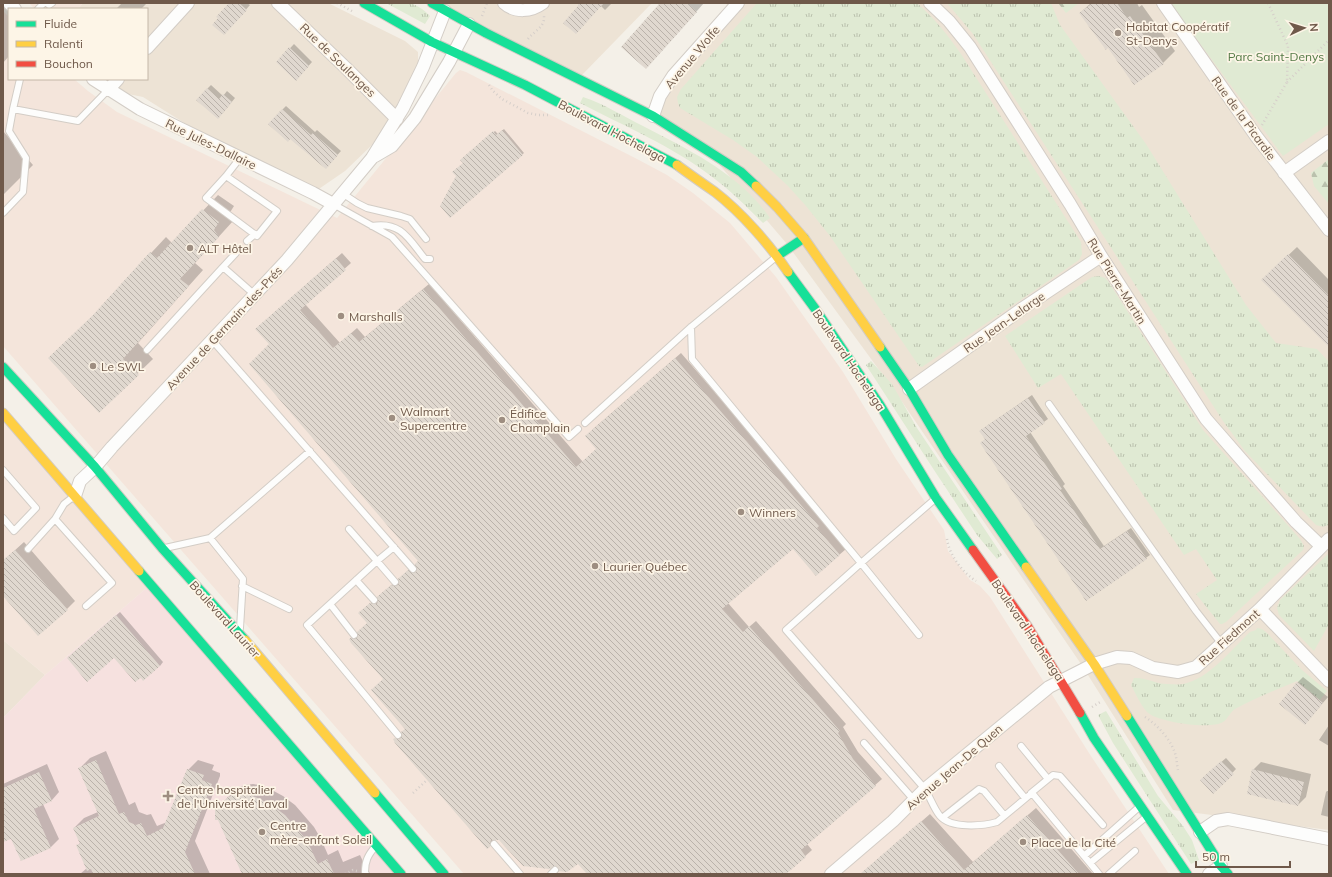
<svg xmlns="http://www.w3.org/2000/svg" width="1332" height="877" viewBox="0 0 1332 877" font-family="Mulish,sans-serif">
<defs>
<pattern id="grass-tufts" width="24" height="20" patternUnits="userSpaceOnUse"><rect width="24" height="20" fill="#e0ead3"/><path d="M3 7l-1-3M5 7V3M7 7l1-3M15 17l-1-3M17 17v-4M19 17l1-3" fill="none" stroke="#bac1ad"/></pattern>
<pattern id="forest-firs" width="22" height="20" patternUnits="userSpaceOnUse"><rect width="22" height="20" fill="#e0ead3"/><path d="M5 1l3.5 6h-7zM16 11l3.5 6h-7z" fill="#bac1ad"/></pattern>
<pattern id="building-back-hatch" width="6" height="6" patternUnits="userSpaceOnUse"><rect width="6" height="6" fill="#e0d8cf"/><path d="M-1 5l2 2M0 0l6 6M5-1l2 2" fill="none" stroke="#bab2aa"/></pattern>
</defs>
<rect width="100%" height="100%" fill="#f4f0e8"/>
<path fill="#ede3d5" d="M83 3H328L405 41 418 52V63L403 97 384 130 372 145 345 171 313 193 235 155 143 97 108 90 101 79H147V9H78Z
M432 3H652L582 75Z
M725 3H1329V830L1173 810 1081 664 896 393 787 244 706 149 647 111 734 11Z
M3 640 45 675 3 718Z"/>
<path fill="#f4e5db" d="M29 3H83L78 9H35Z
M3 11 9 17V79H74L88 91 117 112 337 218 456 73 460 70 466 72 637 159 667 175 693 193 730 223 776 277 843 372 896 459 944 530 948 551 970 580 980 586 990 597 1089 753 1169 874H464L3 346Z
M3 413 150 585 45 675 3 640Z"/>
<path fill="#f6e1df" d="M150 585 400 874H3V718L45 675Z"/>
<path fill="url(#grass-tufts)" d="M386 3C407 3 414 0 430 16L425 24Z
M757 3H917C934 18 948 35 961 54L1081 242 1082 254 1079 260 922 367 919 366 830 236 806 206 788 186 757 157 733 140 680 108 678 103 677 97 681 89Z
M947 3H1051L1060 25 1146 144 1246 305 1276 343 1317 349 1329 362V524C1325 528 1320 526 1316 525L1245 451 1223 421 973 34Z
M583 97C604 104 623 116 643 126 689 150 740 174 770 218L763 223C747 207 730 190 711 176 672 146 624 126 580 103Z
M1099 276 1105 278 1108 281 1203 430 1300 539 1304 546 1303 550 1226 622 1222 624H1220L1196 594 1217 580 1196 549 1184 555 1061 374 1038 388 1005 336 1092 277Z
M871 361 892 384 917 428 1002 555 997 559 977 535 934 470 866 365Z
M1329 553V624L1314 651 1279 615 1277 608 1280 600Z
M1257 628 1262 629 1267 633 1302 670 1327 691 1320 700 1297 681C1276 690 1255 698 1235 709 1230 712 1228 719 1223 722 1211 730 1156 722 1147 712 1140 704 1136 694 1131 685L1134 678C1146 677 1156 684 1167 684 1172 684 1178 685 1183 684 1209 679 1232 649 1250 632L1256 630Z
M1106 711 1158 796 1183 826 1192 840 1199 860 1191 864 1113 743 1098 715Z"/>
<path fill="url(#forest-firs)" d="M1058 3H1079L1066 13Z
M1329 159V204L1314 186 1311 173Z"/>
<path fill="#e0ead3" d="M1170 3H1329V124L1283 156Z"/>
<path fill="#0003" d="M3 3H9V56L3 63Z
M122 3H147L141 9H116Z
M230 3H247L250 5 228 30Z
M582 3H612L605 10 601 6Z
M661 3H704L657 56Z
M1091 3H1137L1139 7 1142 5 1175 51 1163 63 1109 47 1080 13Z
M294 44 312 62 296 80 277 62Z
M211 85 223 96 227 91 235 98 222 114 207 89Z
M286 106 315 132 317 130 341 151 329 164 282 110Z
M504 129 524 153 451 216 464 163 461 160 495 131 498 134Z
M3 131 33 165 3 195Z
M218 195 234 206 229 214 233 221 195 263 203 270 138 343 153 359 99 411V309L166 237 172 243Z
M1297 247 1329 280V346L1262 280Z
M342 253 351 263 305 304 340 343 357 328 365 337 429 284 583 462 597 449 592 430 681 353 824 519 822 521 846 549 816 575 793 547 728 603 749 627 756 621 846 724 843 727 858 752 882 779 807 844 812 850 785 874H589L578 862 559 866 499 839H496L490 846 395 740 406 729 384 679 350 639 368 623 366 607 419 561 270 344 256 329Z
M1032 395 1048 419 1030 432 1065 484 1063 486 1104 546 1131 528 1150 555 1087 599 985 439 984 428Z
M24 542 75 601 67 609 3 594V561Z
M120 612 163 662 160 666 114 656 72 654Z
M1303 677 1328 697 1305 724 1297 683Z
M1329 725V746L1319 740Z
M106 751 129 805 135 802 139 812 147 815 151 814 157 826 167 822 188 770 198 760 214 765 212 770 220 773V776L195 841 210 874H80L87 868 77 846 81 842 74 828 84 818 98 812 80 768 90 758Z
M1226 758 1236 769 1213 793 1205 776Z
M1261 762 1311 774 1306 797 1298 805 1253 770Z
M47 764 59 792 52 800 43 804 59 839 51 847 22 860 12 837 3 841V784Z
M253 784 260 785 270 789 283 796 295 805 314 827 321 839 328 855 338 850 343 862 360 855 369 874H243L226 799 239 787 245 785Z
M1327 791H1329V817L1321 815 1326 792Z
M1036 808 1093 874H861L930 814 973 862Z"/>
<path fill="url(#building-back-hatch)" d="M229 3H239L247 10 224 35 212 25 218 18 216 17Z
M578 3H604L576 34 563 23 578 6Z
M660 3H687L697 12 646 69 621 47Z
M1093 3H1117L1127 18 1130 16 1164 64 1134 85 1108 48 1106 50 1079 13Z
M289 47 309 66 296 81 276 62Z
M207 88 219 99 223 94 232 102 218 119 196 100Z
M282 109 311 135 313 133 338 155 326 169 290 139 288 142 268 124Z
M502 130 523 155 450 218 440 206 456 176 452 172 463 163 460 160 493 131 496 135Z
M202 209 219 222 214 230 219 237 180 279 189 286 123 359 139 375 99 413 48 358 93 315 150 252 157 258Z
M1288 254 1329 296V347L1261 280Z
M336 258 346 270 300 310 333 348 351 333 359 342 423 289 576 467 596 449 585 436 675 358 819 526 817 528 840 555 816 576 793 549 722 609 743 632 749 626 840 731 838 733 853 759 876 786 801 850 806 857 786 874H587L578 864 567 872 559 871 558 867 556 866 549 869 523 866 499 840H491L490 843V847L487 849 395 743 393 739 395 738 398 739 401 738 402 735 401 732 405 729 371 690 383 679 351 643 349 639 351 638 354 639 357 638 358 635 357 632 367 623 358 613 370 603 373 604H377L378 601 377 597 391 585 395 586 398 585 399 582 398 579 408 570 412 573 416 572 417 569 415 564 418 561 249 364 269 344 255 329Z
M1028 398 1045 423 1026 436 1062 489 1060 490 1100 549 1127 531 1147 559 1086 601 980 443 985 439 979 431Z
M15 550 68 610 38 636 3 596V560Z
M116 615 160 666 143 681 141 678 135 682 114 658 87 682 67 658Z
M1297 682 1323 703 1305 725 1279 704Z
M96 760 119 814 124 812 129 822 136 825 141 823 147 836 163 828 187 769 204 775 202 780 212 784 185 852 195 874H93L91 869 87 871 76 845 80 844 73 828 99 816 78 768Z
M1221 761 1234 774 1213 794 1200 780Z
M1252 769 1304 782 1298 806 1247 794Z
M39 772 52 801 34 809 51 848 21 861 11 839 3 842V788Z
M242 794 250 795 260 799 273 806 285 815 304 837 311 849 318 864 327 859 334 874H242L218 820H215V809L228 797 234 795Z
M1027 815 1079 874H860L921 821 964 870Z"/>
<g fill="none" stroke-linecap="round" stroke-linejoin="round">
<defs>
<path id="lane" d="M47 3 49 5 52 3
M38 9 44 3
M20 79 13 109 78 121 108 90
M226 176 206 198 257 236 277 211 226 176 240 158
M342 193 357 203 367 208 401 216 410 219 426 239
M333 204 392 237 569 437 578 429
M3 213 23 192 26 158 9 131 13 109
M372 226C401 221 409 239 425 259H430
M247 241 255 234
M223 267 236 253
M691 327 692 359 861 563 786 630 925 789C930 797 934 809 940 816 951 829 983 826 997 822L1032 793 1099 874
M212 340 413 569
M147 350 223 267 255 295
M1049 404 1196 611 1221 643
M585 423 691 327 776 257
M3 470 36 508 14 531 3 518
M55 519 112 583 86 606
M349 529 377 561 307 625 398 735
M210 538 310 451
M394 547 377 561 395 582
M165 548 210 538 243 579 240 628
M28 549 55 519 64 504 73 497
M356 580 374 600
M242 586 289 609
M330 604 354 635
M919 635 861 563 935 499
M864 743 914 800
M1021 746 1048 779
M999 766 1025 798
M1031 793 1053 775 1060 776 1103 825
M942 818 979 789 984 791 1004 815
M494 844 520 874
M1084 856 1139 807
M1090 863 1146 817
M366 874 365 872C365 861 368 855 375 847
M551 874 555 870
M1109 874 1135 851"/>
<path id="street" d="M9 3 15 9
M278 3 346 68 397 119
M504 3C515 13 531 12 543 3
M930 3 949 21 970 47 1070 204 1101 256 1206 419 1296 522 1321 546
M1163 3 1256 136 1329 230
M147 48 188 3
M93 79 140 109 313 193 333 204
M108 90 118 79
M653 116 660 96 673 76 738 3
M375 156 392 146 415 118 449 62 469 24
M1284 173 1329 141
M909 389 1023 308 1101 256
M75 496 80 481 95 467 112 447 287 260 372 158 403 108 423 67 445 11
M1260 609 1329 681
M1200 832 1216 821 1228 819 1329 839
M831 874 893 821 925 789 1049 687 1094 664 1117 657 1131 658 1153 668 1178 672 1196 667 1260 609 1329 539
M1209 874 1221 866"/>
<path id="fast" d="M364 3 432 42 525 85 677 165
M432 3 486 33 653 116 741 172 756 186
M777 256 804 238
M788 272 816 310 880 405 936 498 973 550
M880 347 909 389 948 455 1026 567
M3 367 95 467 162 548 245 640
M139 571 401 874
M1080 713 1094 738 1187 874
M1127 716 1221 866 1228 874
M375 793 444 874"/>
<path id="slow" d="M677 165C689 174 702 183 715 192 742 213 769 244 788 272
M756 186 777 207 804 238 880 347
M3 413 139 571
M1026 567 1094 664 1127 716
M245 640 375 793"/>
<path id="jam" d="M973 550 1028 627 1080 713"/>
</defs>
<use href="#lane" stroke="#d3cdc6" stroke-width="8"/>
<use href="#street" stroke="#d3cdc6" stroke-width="14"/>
<use href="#fast" stroke="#d3ccc4" stroke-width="11"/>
<use href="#slow" stroke="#d3ccc4" stroke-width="11"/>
<use href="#jam" stroke="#d3ccc4" stroke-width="11"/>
<path stroke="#d6cfca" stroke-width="2.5" stroke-dasharray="1 3" stroke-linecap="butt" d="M337 3 352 11
M482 16 487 3
M528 39C535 30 545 28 544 15
M1287 82 1329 40
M489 85 493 91 502 99 528 113 538 115H549
M1262 125 1287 82 1288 46 1268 3
M947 539C949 555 963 573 976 581
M1092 707 1102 701
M1145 717C1158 725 1173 742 1176 757 1177 761 1177 766 1178 770
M413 793 427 780
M345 874 353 870 357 871"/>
<use href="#lane" stroke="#fdfdfc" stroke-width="6"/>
<use href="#street" stroke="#fdfdfc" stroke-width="12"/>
<use href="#fast" stroke="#16e098" stroke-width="9"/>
<use href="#slow" stroke="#ffcf43" stroke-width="9"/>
<use href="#jam" stroke="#f24e42" stroke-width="9"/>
</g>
<g fill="#9e8e81" stroke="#fdf5e7" stroke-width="1.5">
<circle cx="1118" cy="33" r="4"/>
<circle cx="190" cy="248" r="4"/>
<circle cx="341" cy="316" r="4"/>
<circle cx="93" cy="366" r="4"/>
<circle cx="392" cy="418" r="4"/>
<circle cx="502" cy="420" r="4"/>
<circle cx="741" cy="512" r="4"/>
<circle cx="595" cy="566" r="4"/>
<path d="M166 790h4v4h4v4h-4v4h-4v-4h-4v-4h4z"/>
<circle cx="262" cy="832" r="4"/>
<circle cx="1023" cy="842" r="4"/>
</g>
<g text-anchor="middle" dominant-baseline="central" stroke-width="3.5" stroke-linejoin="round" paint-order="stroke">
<g font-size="12" fill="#6f594a" stroke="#fdf5e7" text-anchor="start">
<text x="1126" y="26">Habitat Coopératif<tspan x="1126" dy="14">St-Denys</tspan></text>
<text x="198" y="248">ALT Hôtel</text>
<text x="349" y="316">Marshalls</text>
<text x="101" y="366">Le SWL</text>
<text x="400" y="411">Walmart<tspan x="400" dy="14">Supercentre</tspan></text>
<text x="510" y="413">Édifice<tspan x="510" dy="14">Champlain</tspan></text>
<text x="749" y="512">Winners</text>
<text x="603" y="566">Laurier Québec</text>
<text x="177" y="789">Centre hospitalier<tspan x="177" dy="14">de l'Université Laval</tspan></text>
<text x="270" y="825">Centre<tspan x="270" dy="14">mère-enfant Soleil</tspan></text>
<text x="1031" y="842">Place de la Cité</text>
</g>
<g font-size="12" fill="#547a46" stroke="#fdf5e7">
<text x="1276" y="56">Parc Saint-Denys</text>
</g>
<g font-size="12" fill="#6f594a" stroke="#fdf5e7">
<text transform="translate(692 57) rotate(-50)">Avenue Wolfe</text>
<text transform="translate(338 60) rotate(44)">Rue de Soulanges</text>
<text transform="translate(1244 118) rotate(54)">Rue de la Picardie</text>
<text transform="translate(612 131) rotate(28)">Boulevard Hochelaga</text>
<text transform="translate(211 144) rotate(26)">Rue Jules-Dallaire</text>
<text transform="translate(1117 281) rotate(58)">Rue Pierre-Martin</text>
<text transform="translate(1004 322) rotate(-35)">Rue Jean-Lelarge</text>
<text transform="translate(224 328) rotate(-47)">Avenue de Germain-des-Prés</text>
<text transform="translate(849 360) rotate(56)">Boulevard Hochelaga</text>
<text transform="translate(225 619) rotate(48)">Boulevard Laurier</text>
<text transform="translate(1028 630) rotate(56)">Boulevard Hochelaga</text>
<text transform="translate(1229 637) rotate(-42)">Rue Fiedmont</text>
<text transform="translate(954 767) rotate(-41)">Avenue Jean-De Quen</text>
</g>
</g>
<rect width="1332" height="877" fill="none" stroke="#6f594a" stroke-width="8"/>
<rect x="8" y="8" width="140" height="72" fill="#fdf5e7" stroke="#c4b7a8"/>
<rect x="16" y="21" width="20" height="6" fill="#16e098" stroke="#c4b7a8"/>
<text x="44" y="28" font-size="12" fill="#6f594a">Fluide</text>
<rect x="16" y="41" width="20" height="6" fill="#ffcf43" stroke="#c4b7a8"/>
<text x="44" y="48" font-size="12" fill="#6f594a">Ralenti</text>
<rect x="16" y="61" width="20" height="6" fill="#f24e42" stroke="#c4b7a8"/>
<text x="44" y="68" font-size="12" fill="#6f594a">Bouchon</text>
<g transform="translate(1304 28) rotate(86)" stroke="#fdf5e7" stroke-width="3" paint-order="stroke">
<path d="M0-3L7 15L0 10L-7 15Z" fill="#6f594a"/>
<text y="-6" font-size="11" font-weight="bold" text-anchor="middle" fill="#6f594a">N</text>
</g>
<path d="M1196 861v6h94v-6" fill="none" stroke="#6f594a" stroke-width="2"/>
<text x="1202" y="861" font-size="12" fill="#6f594a" stroke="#fdf5e7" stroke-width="3" paint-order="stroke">50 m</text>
</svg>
